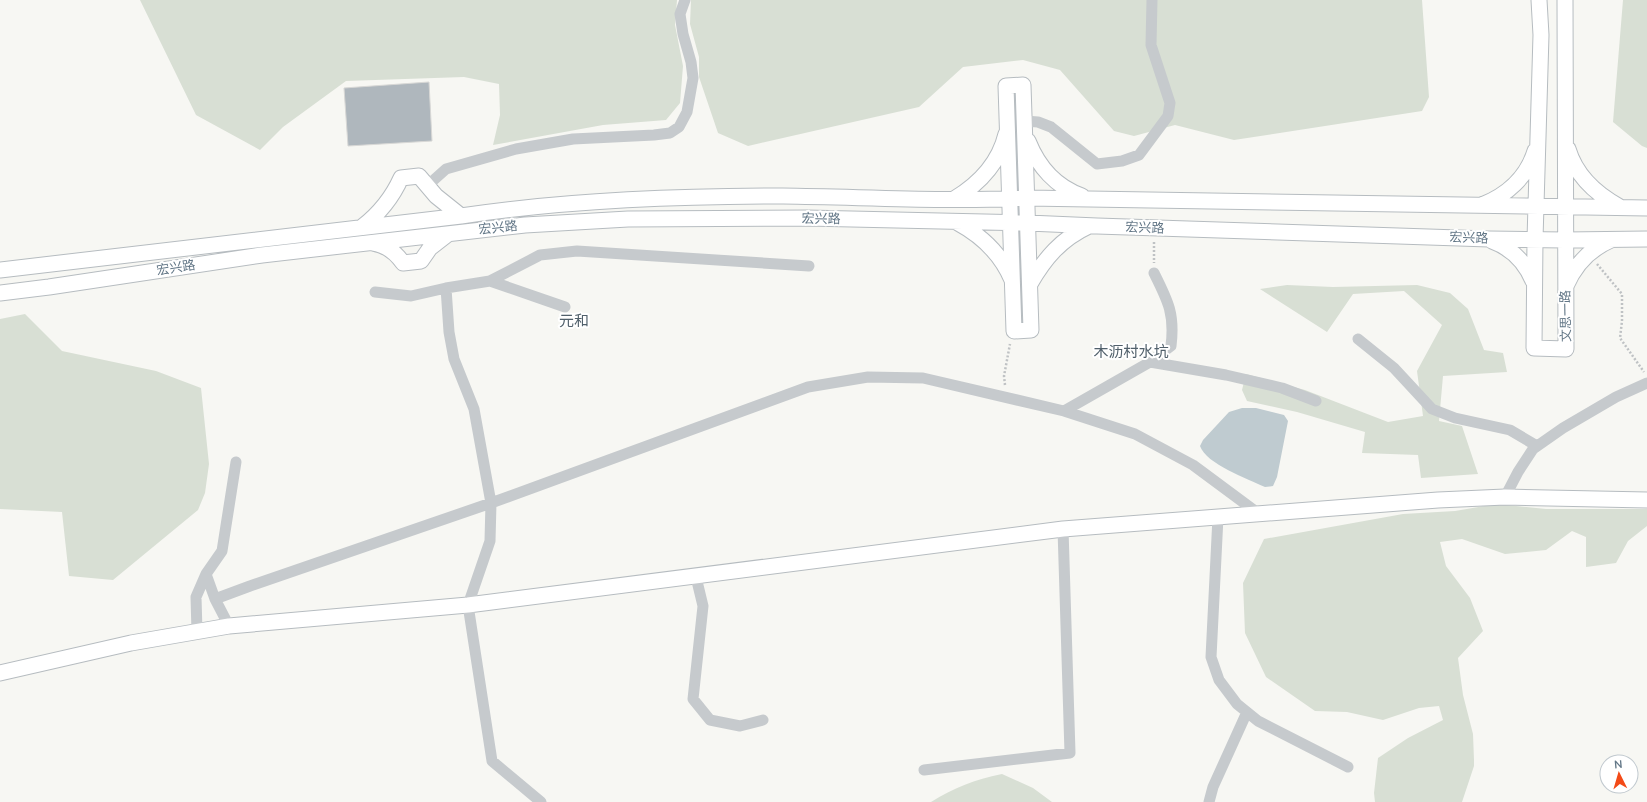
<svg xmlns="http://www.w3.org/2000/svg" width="1647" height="802" viewBox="0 0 1647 802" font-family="'Nunito Sans','Noto Sans SC',sans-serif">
<rect width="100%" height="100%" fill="#f7f7f3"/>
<path fill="#d8dfd4" d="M140 0H677L675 25 683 66 680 103 666 120 603 125 493 145 500 115 499 84 464 77 346 81 283 127 260 150 196 115Z
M691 0H1422L1429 97 1422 111 1234 140 1175 125 1134 136 1114 131 1060 70 1023 60 963 67 919 107 748 146 718 133 699 77V57L690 24Z
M1623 0H1647V148L1642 146 1613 122Z
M1287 285 1333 287 1417 285 1450 293 1468 309 1484 350 1503 353 1507 372 1443 376 1439 421 1462 426 1478 474 1421 478 1418 455 1362 453 1365 432 1297 412 1247 401 1242 390 1246 374 1305 390 1388 422 1423 416 1417 371 1442 325 1404 291 1353 294 1327 332 1260 289Z
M25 314 62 351 156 371 201 388 209 464 205 493 198 510 113 580 69 576 62 512 0 509V319Z
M1496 504 1546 509H1647V526L1628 541 1616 563 1586 567V537L1572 531 1546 550 1505 554 1462 539 1440 542 1446 566 1470 598 1483 631 1458 658 1463 695 1473 734 1474 760V766L1462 802H1375L1374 793 1378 758 1408 738 1443 720 1439 706 1419 708 1383 720 1347 712 1315 711 1266 677 1245 633 1243 583 1264 539 1403 514 1455 511Z
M1002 774 1033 788 1052 802H931C955 787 974 780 1002 774Z"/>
<path fill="#bfcbd0" d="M1242 408H1256L1284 415 1288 421 1277 477 1273 486 1265 487C1248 479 1206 464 1200 446L1203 440 1229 412Z"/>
<path fill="#afb7bd" stroke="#d8d8d6" d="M429 82 432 141 348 146 344 88Z"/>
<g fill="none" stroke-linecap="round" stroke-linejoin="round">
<defs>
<path id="secondary" d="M1539 0 1541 35 1535 239 1534 348 1566 349 1565 0
M1023 85 1031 330 1014 331 1006 86Z
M1028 141C1038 166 1056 187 1082 196
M1568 149C1576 176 1596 194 1620 207
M954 199C979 184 999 163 1006 134
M1482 205C1507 195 1527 177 1535 151
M958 223C982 236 1001 254 1012 280
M362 227C380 213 392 198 401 178L419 176 436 196 461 216
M1492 241C1511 248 1525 262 1533 281
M373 243C386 245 396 253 403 263L421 261 430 248 448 234
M0 270 461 216C567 200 676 196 783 196 865 197 946 202 1028 198L1647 208
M1030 284C1045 258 1061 239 1089 226
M1566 286C1575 265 1590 249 1611 240
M0 293 49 287 262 255 525 225 628 219 807 218 1028 223 1097 226 1489 239 1565 240 1647 239
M0 673 131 643 229 626 468 605 1063 529 1438 500 1505 497 1647 500"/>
</defs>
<use href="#secondary" stroke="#b6bcc0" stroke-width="17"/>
<path stroke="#bfc2c4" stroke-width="2.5" stroke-dasharray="2 2" stroke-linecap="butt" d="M1154 242V263
M1597 264 1622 294V321L1620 338 1644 372
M1005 385 1004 376 1010 344"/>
<path stroke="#c6cacd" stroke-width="11" d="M1025 121 1038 122 1051 127 1097 164 1122 161 1139 155 1168 116 1170 103 1151 45 1152 0
M427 186 446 169 516 149 573 139 654 135 670 133 679 127 687 112 693 78 691 62 683 34 680 14 685 0
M490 281 565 307
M375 292 411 296 446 288
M1358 339 1394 368 1432 409 1455 418 1510 430 1537 446
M1150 362 1171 346C1175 314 1168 301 1154 273
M1064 411 1150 362 1226 375 1282 388 1316 401
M1505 497 1518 472 1533 449 1563 428 1616 397 1647 383
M1218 517 1211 657 1219 680 1237 704 1258 721 1348 767
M206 574 222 551 236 462
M696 577 703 606 693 699 710 720 740 726 763 720
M215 599 250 586 491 503 808 387 868 377 923 378 1064 411 1135 434 1193 465 1259 514
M197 632 196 597 206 574 215 599 229 626
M924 770 1070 753 1063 529
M541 802 492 761 468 605 490 541 491 503 474 409 454 359 449 332 446 288 490 281 540 255 577 251 809 266
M1209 802 1213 787 1247 712"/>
<use href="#secondary" stroke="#fff" stroke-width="15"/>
</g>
<g text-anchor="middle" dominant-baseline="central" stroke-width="4" stroke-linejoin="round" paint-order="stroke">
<g font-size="13" fill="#637787" stroke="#fff">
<text transform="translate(821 219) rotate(1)">宏兴路</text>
<text transform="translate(498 228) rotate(-6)">宏兴路</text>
<text transform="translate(1145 228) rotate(2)">宏兴路</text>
<text transform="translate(1469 238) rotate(2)">宏兴路</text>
<text transform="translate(176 268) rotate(-9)">宏兴路</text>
<text transform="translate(1566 316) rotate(-91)">文思一路</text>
</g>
<g font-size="15" fill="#51606b" stroke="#fff">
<text x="574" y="321">元和</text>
<text x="1131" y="352">木沥村水坑</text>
</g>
</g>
<g transform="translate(1619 774) rotate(355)"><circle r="19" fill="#ffffff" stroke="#c1c9cf"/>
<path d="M0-3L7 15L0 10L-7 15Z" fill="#f34a17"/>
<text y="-6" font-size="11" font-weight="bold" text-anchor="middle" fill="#637787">N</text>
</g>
</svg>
